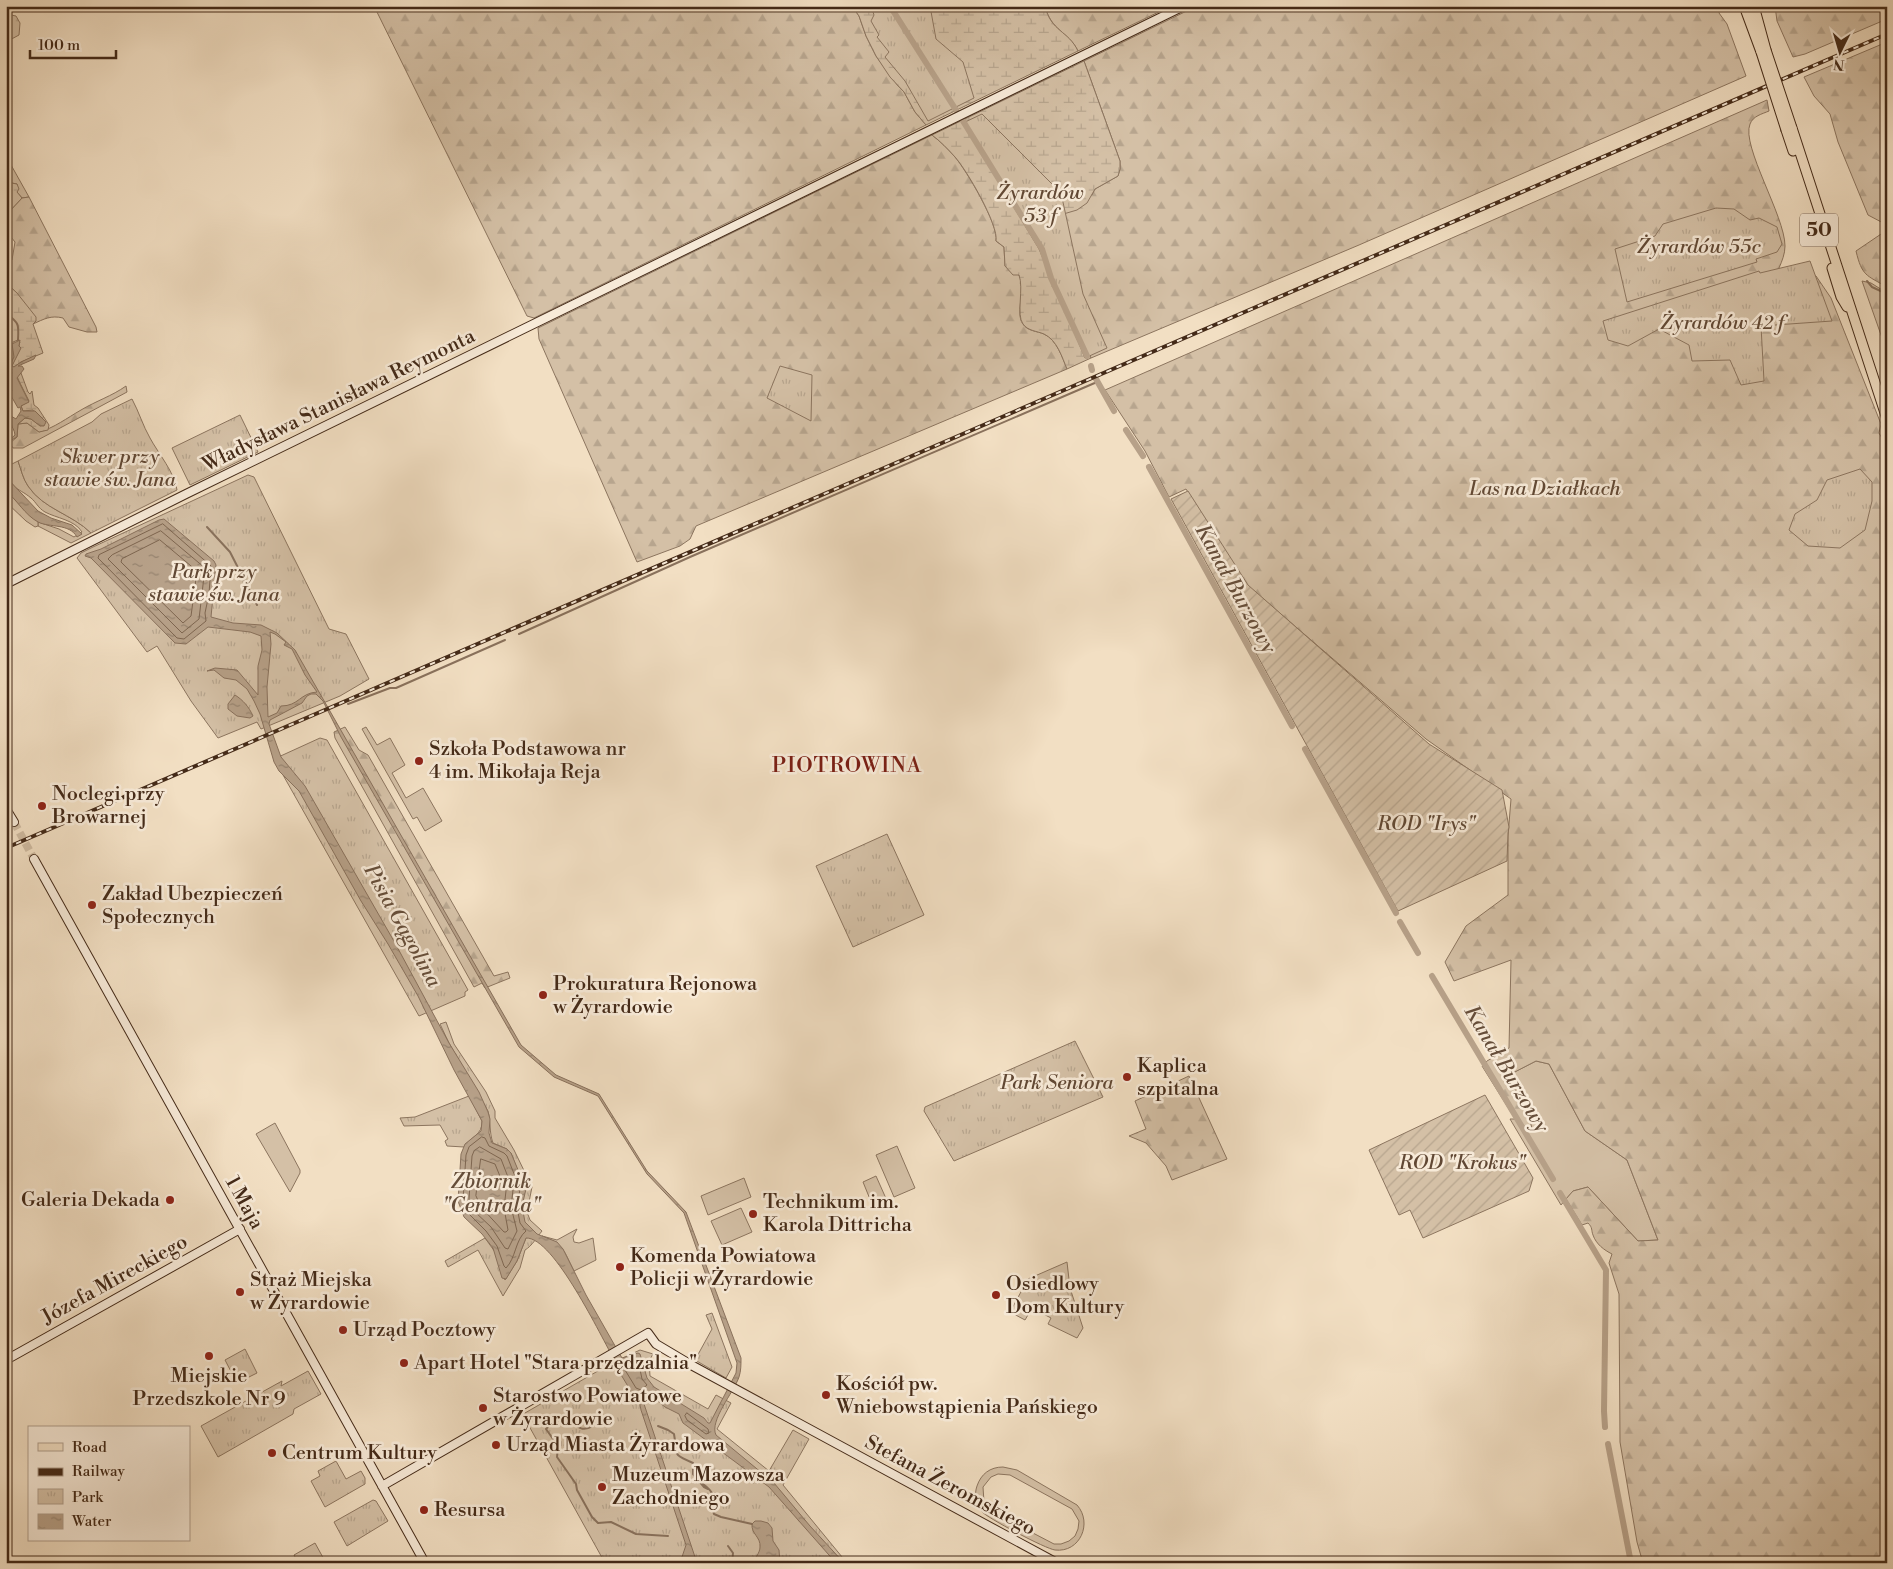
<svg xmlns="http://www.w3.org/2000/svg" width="1893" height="1569" viewBox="0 0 1893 1569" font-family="'Libre Bodoni',serif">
<defs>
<pattern id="forest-firs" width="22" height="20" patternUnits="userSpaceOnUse" patternTransform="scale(1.25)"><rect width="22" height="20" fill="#d4c0a6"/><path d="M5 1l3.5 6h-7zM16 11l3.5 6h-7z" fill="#b7a58e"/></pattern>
<pattern id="wetland-marsh" width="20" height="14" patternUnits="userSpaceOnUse" patternTransform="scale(1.25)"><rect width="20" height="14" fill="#d4c0a6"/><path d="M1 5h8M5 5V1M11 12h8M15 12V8" fill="none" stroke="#b7a58e"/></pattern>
<pattern id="park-tufts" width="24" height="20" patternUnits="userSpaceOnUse" patternTransform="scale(1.25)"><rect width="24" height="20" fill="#d4c0a6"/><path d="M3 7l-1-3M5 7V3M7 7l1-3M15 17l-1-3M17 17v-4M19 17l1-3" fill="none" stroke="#b7a58e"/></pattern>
<pattern id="garden-furrows" width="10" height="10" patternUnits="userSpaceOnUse" patternTransform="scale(1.25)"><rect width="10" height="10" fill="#d4c0a6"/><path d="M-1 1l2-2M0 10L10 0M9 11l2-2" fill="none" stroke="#b7a58e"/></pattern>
<pattern id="water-ripples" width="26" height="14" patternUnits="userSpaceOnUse" patternTransform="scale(1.25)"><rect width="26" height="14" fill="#b7a189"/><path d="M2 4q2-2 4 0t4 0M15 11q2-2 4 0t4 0" fill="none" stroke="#96836f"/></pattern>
</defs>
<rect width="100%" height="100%" fill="#f2dfc3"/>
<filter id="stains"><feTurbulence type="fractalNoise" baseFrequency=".004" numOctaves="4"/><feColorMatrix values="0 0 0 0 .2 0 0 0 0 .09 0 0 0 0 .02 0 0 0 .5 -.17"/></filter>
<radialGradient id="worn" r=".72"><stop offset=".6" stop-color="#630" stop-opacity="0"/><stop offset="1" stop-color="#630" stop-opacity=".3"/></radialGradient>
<path fill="#d4c0a6" stroke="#8c755f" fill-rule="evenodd" d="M6 156 29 197 22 198 17 192V184L6 182Z
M18 461C21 469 23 479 28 486 43 509 72 514 91 533L71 543 38 526V522L59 529 74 537 82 532C75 520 56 518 45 512 38 508 36 502 31 498 18 487 6 488 6 467Z
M366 727 377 745 390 738 405 765 392 773 406 798 423 788 442 821 425 831 417 817 413 819 362 729Z
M1536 1061 1549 1064 1585 1131 1627 1160 1658 1240 1638 1241 1588 1187 1573 1191 1561 1205 1510 1119H1519L1524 1127 1532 1130 1528 1114 1505 1077Z
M275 1123 300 1170V1173L290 1192 256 1134Z
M897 1146 915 1188 894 1197 876 1155Z
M876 1176 888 1203 874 1209 863 1182Z
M744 1178 751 1197 708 1215 701 1196Z
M741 1208 752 1232 722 1245 711 1221Z
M577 1229 573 1237 574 1242 579 1243 593 1238 596 1260 574 1271C563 1250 565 1245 542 1236L557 1240Z
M1003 1467 1017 1470 1077 1505C1093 1523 1080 1553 1055 1550 1046 1549 987 1518 981 1511 976 1504 974 1494 977 1486 981 1474 990 1467 1003 1467ZM998 1474 1010 1475 1072 1509 1079 1521 1078 1529 1075 1536 1069 1541 1061 1544H1054L989 1510 984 1502 983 1487 991 1477Z
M315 1543 326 1563H298L294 1555Z"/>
<path fill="url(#forest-firs)" stroke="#8c755f" d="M374 6H852L859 16 866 36 876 56 898 86 904 92 915 112 926 125 534 318 527 316Z
M1045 6H1171L1078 51C1069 32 1051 31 1045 6Z
M1197 6H1720L1719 13 1727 24 1746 76 1359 245 1091 358 979 133 1092 195 1095 189 1118 176 1120 169V161L1084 61Z
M1775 6H1887V19L1805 54 1793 57 1777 21Z
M6 14 16 16 20 23 19 35 6 42Z
M1887 42V225L1868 215 1838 142 1830 114 1814 96 1804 77Z
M1767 100 1769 111C1762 114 1753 116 1750 124 1741 146 1785 216 1785 246 1785 254 1782 261 1779 268L1783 277 1803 274 1816 276 1831 298 1881 424 1879 433 1887 447V1563H1643L1637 1542 1620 1442 1619 1294 1609 1263 1612 1254C1604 1250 1596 1244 1593 1235 1591 1230 1593 1228 1588 1223L1582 1225 1566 1199 1573 1191 1588 1187 1638 1241 1658 1240 1627 1160 1585 1131 1549 1064 1536 1061 1505 1077C1516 1087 1531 1115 1532 1131 1523 1127 1519 1120 1512 1114L1482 1066 1487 1061 1509 1048 1511 960 1454 981 1445 962 1466 926 1508 895V836L1511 799 1426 739 1246 584 1186 489 1169 497 1145 451 1105 390Z
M932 135C940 141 948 149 955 157 966 170 999 225 996 241L1004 247 1005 266C1009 268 1015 271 1018 274 1028 285 1014 313 1023 324 1027 331 1037 331 1044 334 1057 340 1062 357 1067 369L696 526 690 539 680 546 637 562 539 339 538 328Z
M29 197 96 327 97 332H87L69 327 63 318C51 315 44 319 33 324 27 309 20 293 6 283V260L9 259 12 260 15 242 11 237V222L10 220 6 221V215L22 198Z
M1887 230V287C1866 275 1862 276 1856 251Z
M1862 281 1871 283 1887 293V352Z
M126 386 127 392 23 448H13L10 443 17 437 18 424 27 423 39 432C54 428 67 418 81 410 96 401 112 396 126 386Z
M6 491 38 522V526L35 527 26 521 6 502Z
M345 727 359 750 368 755 494 976 508 972 510 978 485 988 482 983 474 987 335 738 334 732Z
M1189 1076 1227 1159 1172 1180 1166 1166 1146 1143 1129 1136 1146 1129 1135 1101Z"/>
<path fill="url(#wetland-marsh)" stroke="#8c755f" d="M852 6H1045C1051 32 1068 30 1078 51L926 125 915 112 904 92 890 77 876 56 866 36 859 16Z
M1084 61 1120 161V169L1118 176 1095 189 1087 203 1077 210 1060 215 1085 346 1091 358 1067 369C1062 357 1057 340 1044 334 1037 331 1028 331 1023 324 1016 315 1024 288 1019 275H1013L1005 266 1004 247 996 241C999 225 966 169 955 157 948 149 940 141 932 135Z
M6 182 17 184 19 189 17 192 22 198 6 215Z
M6 283 17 293 36 317V321L33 324 43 353 21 362 14 367 12 366 20 342 18 340 13 342 14 357 10 365 12 369 6 373Z
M21 373 28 392 30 394 32 391 34 405 38 408 49 425 48 430 39 432 27 423 18 424 25 418 31 419 41 426 33 410 23 411 21 406 29 401 17 377Z"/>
<path fill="url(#park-tufts)" stroke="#8c755f" d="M871 6H930L936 39 963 62 974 98 928 121 905 81 885 57 889 52 877 37 879 35 871 21 874 15Z
M982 114 1061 193 1083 294 1107 348 1085 358 1039 249 963 123Z
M1716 208 1734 209 1750 220 1759 218 1777 227 1782 244 1777 252 1756 259 1757 262 1627 302 1615 249 1655 236 1663 224Z
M1810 261 1832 321 1761 326 1764 381 1741 385 1730 360 1692 361 1689 345 1659 329 1628 346 1608 340 1603 321 1759 271 1760 273Z
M780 366 812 375 811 421 767 398Z
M132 399C139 412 143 426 150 438 158 453 175 473 177 490L91 533C72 514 43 509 28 486 23 479 21 469 18 461L92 422 101 414Z
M240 415 258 452 190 485 172 448Z
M1860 469 1872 482V501L1865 530 1840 548 1808 546 1789 530 1795 514 1817 500 1827 480Z
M248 475 254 477 329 629 346 634 369 679 340 696 261 729 257 722 218 738 191 701 157 646 147 652 77 558 81 553 93 547Z
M320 738 327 740 468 990 465 992V996L419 1016 274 759Z
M887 834 924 915 853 947 816 866Z
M446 1022 454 1044 486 1092 495 1111V1118L514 1150 532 1187 527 1212 530 1220 542 1231C537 1237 532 1246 525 1250L520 1268 503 1296 478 1250 448 1267 445 1261 485 1238 495 1252 505 1280 517 1261 526 1238 522 1206 524 1194 523 1185 511 1153 507 1149 493 1143C489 1132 491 1122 488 1111L449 1043 440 1024Z
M1075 1041 1103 1097 954 1161 924 1111 925 1107Z
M469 1096 482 1121C483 1135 470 1137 464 1147L447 1146 445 1141 448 1139 440 1125 404 1126 400 1118 415 1117Z
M1067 1262 1070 1288 1083 1328 1077 1338 1048 1324 1051 1318 1032 1308 1025 1320 1010 1312 1028 1279Z
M712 1313 732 1367 726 1378 695 1360 712 1329 706 1315Z
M245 1349 257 1373 237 1383 225 1360Z
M640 1350 653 1354 649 1361 650 1376 708 1409 716 1395 731 1403 717 1429 769 1471 793 1430 809 1439 783 1485 847 1563H605L524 1417 525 1413 610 1364Z
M308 1371 321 1394 294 1409 293 1414 218 1457 201 1426 282 1381 281 1386Z
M336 1461 346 1479 361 1471 365 1478V1484L325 1507 311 1481 320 1476 318 1471Z
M373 1500 376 1501 388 1521 347 1546 334 1522Z"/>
<path fill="url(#garden-furrows)" stroke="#8c755f" d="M1188 491 1248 585 1429 744 1502 790 1509 827 1508 833 1507 861 1398 911 1171 499Z
M1485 1095 1533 1178 1529 1191 1423 1238 1410 1210 1399 1215 1369 1150Z"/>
<path fill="url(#water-ripples)" stroke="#89715c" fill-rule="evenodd" d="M20 340 19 346 21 348 12 366 14 367 21 362 36 355 34 359 18 366H22L24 369 17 378 29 402 21 406 23 411H35L46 422 44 426H40L31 419 25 418 18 424 17 437 6 443 15 435C14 426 6 420 6 413L16 419 21 411 20 407 18 408 6 387V373L12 370 10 365 14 357 12 344Z
M6 477 38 511 51 518 72 525 82 534 77 537C69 523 50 528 38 522 25 515 17 500 6 491Z
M164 519 214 561 216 565 211 617 233 623 261 625 277 633 295 650 521 1045 556 1075 599 1094 647 1171 686 1212 741 1358C741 1365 741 1371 739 1377 734 1392 709 1421 716 1435L774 1483 810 1526 844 1563H836L769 1487 683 1423 679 1414 665 1407 648 1393 644 1395V1404L697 1563H672L682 1557 686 1545 641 1410 638 1395 632 1393 617 1368 615 1361C601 1337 554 1237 526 1238L517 1261 506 1279 502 1278 493 1248 482 1234 464 1217 458 1201 461 1154 465 1144 481 1131 482 1121 454 1070 418 996 388 944 361 901 299 791 279 771 274 762 260 714 254 701 247 689 236 680 224 678 214 670 207 671 215 668 237 670 258 695V666L262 650 261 636 250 632 208 627 186 644 175 643 91 558 85 556 86 554 101 549 159 520ZM270 632 275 634 286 642 284 645 292 649 305 675 317 692C300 693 299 706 281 706L277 713 268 717 267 687 271 644ZM311 694H316L323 701 341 737 519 1047 554 1077 598 1096 647 1174 684 1213 737 1363 736 1373 710 1423H708L704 1418 654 1387 647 1378 640 1354 638 1353 622 1358 586 1295 563 1249 557 1242 537 1234 525 1222 522 1206 526 1189 511 1153 507 1149 492 1143 489 1133 490 1119 488 1112 479 1092 449 1043 395 943 305 786 281 757 269 724 270 720 302 703 307 696Z
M235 695C243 700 249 707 253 716L250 718 237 716 228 709V704Z
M755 1521H761L768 1523 772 1528 773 1541 779 1550 780 1563H754C755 1557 760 1553 760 1547 761 1537 751 1534 752 1524Z"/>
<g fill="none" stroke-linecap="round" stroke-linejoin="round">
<path stroke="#7e6650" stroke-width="1" d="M163 524 211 566 209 594 205 613 206 621 184 639 177 638 98 558 99 555Z
M161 531 205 568 199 619 182 633 108 559 112 555Z
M160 540 197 571 191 616 183 623 121 562 122 559Z
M482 1137 485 1138 489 1146 504 1153 507 1156 520 1189 517 1207 520 1223 526 1231C515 1240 516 1258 506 1268L504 1266 497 1246 486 1231 469 1214 463 1200 466 1155 469 1147Z
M480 1147 501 1159 513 1190 511 1207 517 1231 508 1249 505 1248 491 1227 474 1211 469 1199 472 1156 474 1151Z
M481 1159 495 1164 506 1191 504 1208 508 1230 506 1232H504L481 1207 476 1196Z
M635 1359 638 1360 642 1379 647 1385 641 1390 636 1388 622 1365 623 1363Z
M687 1413 708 1429 709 1433 706 1434 687 1420 685 1416Z"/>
<path stroke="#89715c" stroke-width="2" d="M1867 281 1872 287 1887 294
M6 313C19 323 19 324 18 340
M207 527 230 552 257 605
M519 634 690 557 1097 382
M348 704 390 688H396L505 640
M597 1420 593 1426C581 1433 577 1426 569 1419L556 1418 546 1429 558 1446 557 1457 576 1484 577 1490 592 1517 598 1523 611 1522 636 1534 668 1536
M658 1426 668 1430 674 1434C678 1455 670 1453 693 1463V1474L704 1487 708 1489
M694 1467 697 1471 696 1475
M703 1484C721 1497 709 1502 714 1514L721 1517 752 1524
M728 1546 733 1553 732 1563"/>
<path stroke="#b7a189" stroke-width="6" d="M890 6 956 110
M963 121 1042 249 1051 278 1087 356
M1091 366 1092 370
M1096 379 1114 411
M1126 430 1143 456
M1149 467 1292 726
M1305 749 1396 913
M1400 922 1418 953
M1432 976 1553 1179
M1560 1193 1606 1270 1604 1411 1605 1427
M1608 1444 1631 1563"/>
<path stroke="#cfbba1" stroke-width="8" stroke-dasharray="8 4" stroke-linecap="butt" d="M14 822 34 859"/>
<defs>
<path id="secondary" d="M6 584 186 494 1184 6
M6 809 14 822
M34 859 425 1563
M6 1360 240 1229
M382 1486 648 1333 656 1344 693 1366 1057 1563"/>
<path id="primary" d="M1744 6 1761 52
M1754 6 1766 50
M1792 128 1887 419
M1786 130 1793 151
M1832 268 1841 297 1847 307"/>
</defs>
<use href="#secondary" stroke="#442a18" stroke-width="10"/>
<use href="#primary" stroke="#442a18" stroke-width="11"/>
<use href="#secondary" stroke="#f7ead8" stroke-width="8"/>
<use href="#primary" stroke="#f2dfc3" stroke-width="9"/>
<defs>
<path id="rail" d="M6 848 1887 34"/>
</defs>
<use href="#rail" stroke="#442a18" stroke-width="4"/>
<use href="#rail" stroke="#f7ead8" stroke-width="2" stroke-dasharray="5.5" stroke-linecap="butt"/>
<defs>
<path id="primary-bridge" d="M1766 50 1792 128
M1761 52 1786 130"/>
</defs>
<use href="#primary-bridge" stroke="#442a18" stroke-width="11" stroke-linecap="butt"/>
<use href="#primary-bridge" stroke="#f2dfc3" stroke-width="9"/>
</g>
<g fill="#8f2418" stroke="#f7ead8" stroke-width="2">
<circle cx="419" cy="761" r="5"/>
<circle cx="42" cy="806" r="5"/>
<circle cx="92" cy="905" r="5"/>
<circle cx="543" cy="995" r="5"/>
<circle cx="1127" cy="1077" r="5"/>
<circle cx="170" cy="1200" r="5"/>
<circle cx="753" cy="1214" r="5"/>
<circle cx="620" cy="1267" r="5"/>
<circle cx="240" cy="1292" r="5"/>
<circle cx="996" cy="1295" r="5"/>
<circle cx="343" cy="1330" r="5"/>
<circle cx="209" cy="1356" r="5"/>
<circle cx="404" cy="1363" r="5"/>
<circle cx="826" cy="1395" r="5"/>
<circle cx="483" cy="1408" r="5"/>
<circle cx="496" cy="1445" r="5"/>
<circle cx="272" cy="1453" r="5"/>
<circle cx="602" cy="1487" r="5"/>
<circle cx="424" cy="1510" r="5"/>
</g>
<g text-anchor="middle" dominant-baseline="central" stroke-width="5" stroke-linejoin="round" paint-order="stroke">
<rect fill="#f7ead8" stroke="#7a6452" stroke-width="1" x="1800" y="213.5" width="38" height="33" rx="4"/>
<g font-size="19" font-weight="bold" fill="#442a18">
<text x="1819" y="230">50</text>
</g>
<g font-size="20" font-style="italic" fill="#614834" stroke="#f7ead8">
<text x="1040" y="193">Żyrardów<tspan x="1040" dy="23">53 f</tspan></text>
<text x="1699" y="247">Żyrardów 55c</text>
<text x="1722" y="323">Żyrardów 42 f</text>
<text x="110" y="457">Skwer przy<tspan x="110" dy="23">stawie św. Jana</tspan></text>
<text x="1545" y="489">Las na Działkach</text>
<text x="214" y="572">Park przy<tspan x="214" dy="23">stawie św. Jana</tspan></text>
<text x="1426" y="824">ROD "Irys"</text>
<text x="1057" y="1083">Park Seniora</text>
<text x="1462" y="1163">ROD "Krokus"</text>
</g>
<g font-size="20" fill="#442a18" stroke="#f7ead8">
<text transform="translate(339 401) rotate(-26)">Władysława Stanisława Reymonta</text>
<text transform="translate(244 1203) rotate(61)">1 Maja</text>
<text transform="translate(115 1280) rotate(-29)">Józefa Mireckiego</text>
<text transform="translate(950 1486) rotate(28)">Stefana Żeromskiego</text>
</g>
<g font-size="20" fill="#442a18" stroke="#f7ead8" text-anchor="start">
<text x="429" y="749">Szkoła Podstawowa nr<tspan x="429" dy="23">4 im. Mikołaja Reja</tspan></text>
<text x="52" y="794">Noclegi przy<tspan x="52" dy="23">Browarnej</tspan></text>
<text x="102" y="894">Zakład Ubezpieczeń<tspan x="102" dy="23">Społecznych</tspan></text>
<text x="553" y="984">Prokuratura Rejonowa<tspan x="553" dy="23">w Żyrardowie</tspan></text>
<text x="1137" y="1066">Kaplica<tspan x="1137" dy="23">szpitalna</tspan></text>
<text x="160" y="1200" text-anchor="end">Galeria Dekada</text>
<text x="763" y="1202">Technikum im.<tspan x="763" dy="23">Karola Dittricha</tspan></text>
<text x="630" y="1256">Komenda Powiatowa<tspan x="630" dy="23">Policji w Żyrardowie</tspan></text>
<text x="250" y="1280">Straż Miejska<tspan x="250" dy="23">w Żyrardowie</tspan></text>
<text x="1006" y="1284">Osiedlowy<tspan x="1006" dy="23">Dom Kultury</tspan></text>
<text x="353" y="1330">Urząd Pocztowy</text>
<text x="414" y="1363">Apart Hotel "Stara przędzalnia"</text>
<text x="209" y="1376" text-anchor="middle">Miejskie<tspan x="209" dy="23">Przedszkole Nr 9</tspan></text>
<text x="836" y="1384">Kościół pw.<tspan x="836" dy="23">Wniebowstąpienia Pańskiego</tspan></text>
<text x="493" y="1396">Starostwo Powiatowe<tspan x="493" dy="23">w Żyrardowie</tspan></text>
<text x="506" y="1445">Urząd Miasta Żyrardowa</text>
<text x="282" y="1453">Centrum Kultury</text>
<text x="612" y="1475">Muzeum Mazowsza<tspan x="612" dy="23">Zachodniego</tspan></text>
<text x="434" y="1510">Resursa</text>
</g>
<g font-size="21" font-style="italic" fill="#664e3a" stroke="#f7ead8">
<text transform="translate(1235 589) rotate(61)">Kanał Burzowy</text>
<text transform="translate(402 926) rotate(61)">Pisia Gągolina</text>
<text transform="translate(1506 1069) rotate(59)">Kanał Burzowy</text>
<text x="491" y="1182">Zbiornik<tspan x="491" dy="24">"Centrala"</tspan></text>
</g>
<g font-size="21" letter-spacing="1" fill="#7a1f14" stroke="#f7ead8">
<text x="847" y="766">PIOTROWINA</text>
</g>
</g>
<rect width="1893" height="1569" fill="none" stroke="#f2dfc3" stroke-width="25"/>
<rect x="8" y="8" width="1878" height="1554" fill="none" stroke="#442a18" stroke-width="2.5"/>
<rect x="12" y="12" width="1868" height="1544" fill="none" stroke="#442a18"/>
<rect x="28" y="1426" width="162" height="115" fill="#f7ead8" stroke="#af9d8b"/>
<rect x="38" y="1443" width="25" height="8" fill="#f2dfc3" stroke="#af9d8b"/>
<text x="72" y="1452" font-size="15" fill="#442a18">Road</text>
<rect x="38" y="1468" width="25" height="8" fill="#442a18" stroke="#af9d8b"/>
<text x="72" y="1476" font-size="15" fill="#442a18">Railway</text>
<rect x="38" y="1489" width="25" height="15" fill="url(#park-tufts)" stroke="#af9d8b"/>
<text x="72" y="1502" font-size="15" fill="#442a18">Park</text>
<rect x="38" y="1514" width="25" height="15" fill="url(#water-ripples)" stroke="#af9d8b"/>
<text x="72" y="1526" font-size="15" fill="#442a18">Water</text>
<g transform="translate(1840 52) rotate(185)" stroke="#f7ead8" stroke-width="4" paint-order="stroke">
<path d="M0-4L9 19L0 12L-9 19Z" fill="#442a18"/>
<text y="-8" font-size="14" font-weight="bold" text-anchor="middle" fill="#442a18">N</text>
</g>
<path d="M30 50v8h86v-8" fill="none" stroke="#442a18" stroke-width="2.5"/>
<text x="38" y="50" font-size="15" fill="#442a18" stroke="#f7ead8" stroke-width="4" paint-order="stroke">100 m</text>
<rect width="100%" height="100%" filter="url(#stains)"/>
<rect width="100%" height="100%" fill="url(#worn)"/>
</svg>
